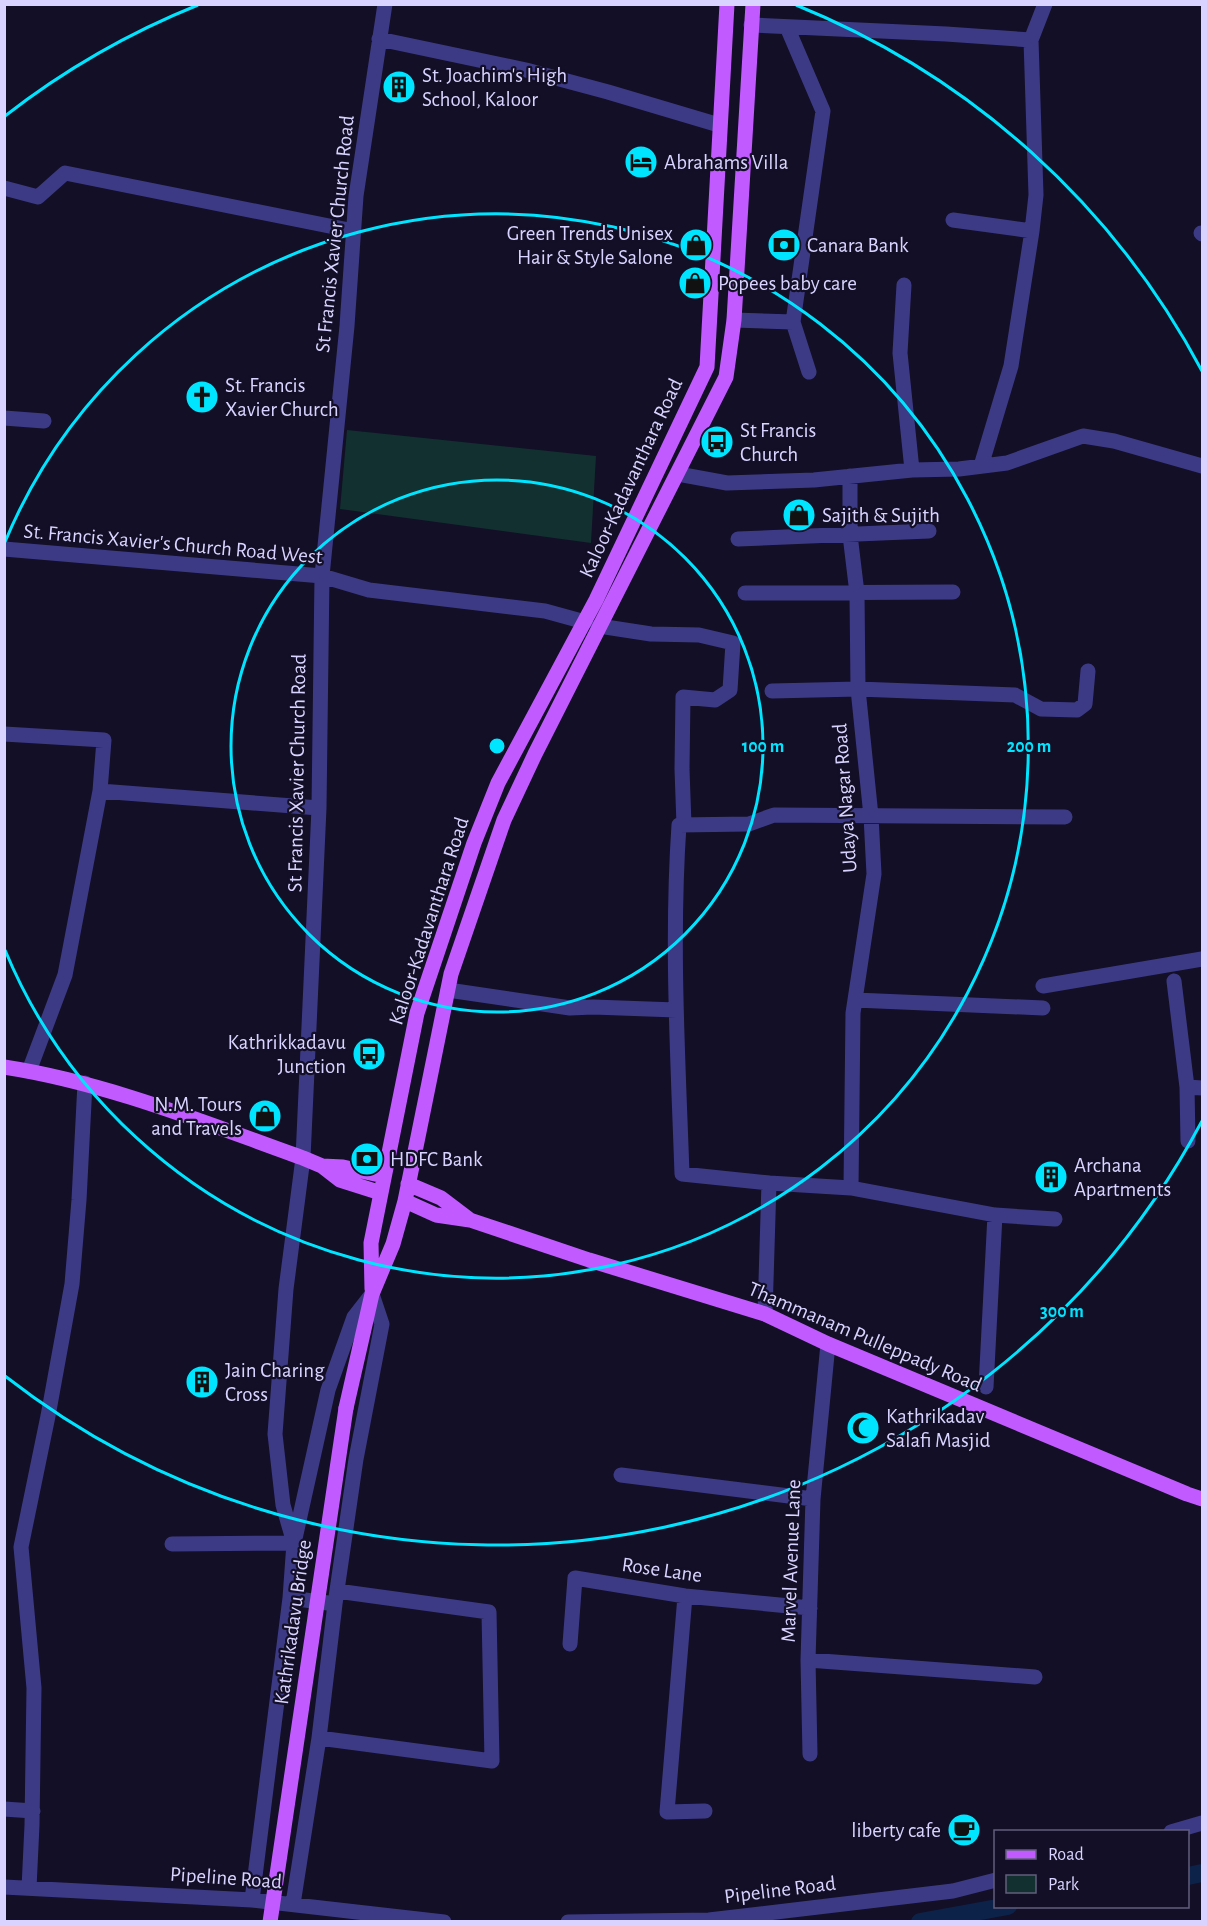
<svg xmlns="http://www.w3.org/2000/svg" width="1207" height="1926" viewBox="0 0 1207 1926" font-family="'Alegreya Sans',sans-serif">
<rect width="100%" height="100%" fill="#130f26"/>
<path fill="#12302f" d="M347 430 596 456 591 543 340 509Z"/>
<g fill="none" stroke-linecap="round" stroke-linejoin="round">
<path stroke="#0c2248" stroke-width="18" d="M1188 1876 1202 1873
M920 1922 1008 1906"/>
<path stroke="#3d3a85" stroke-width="15" d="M751 25 946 34 1031 40
M379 39 526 70 608 92 719 125
M4 188 38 197 65 173 354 231
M953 220 1032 231
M1201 233 1202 234
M904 285 900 353 912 470
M734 320 793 322 823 111 787 27
M793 322 809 372
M4 418 44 421
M981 466 1011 366 1032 231 1036 195 1031 40 1045 4
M678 474 727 483 814 480 912 470 959 469 1007 463 1083 436 1114 441 1202 466
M850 476V535L857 593 858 689 871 816 874 874 853 1013 851 1188
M738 539 929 531
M4 549 322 576 369 590 545 611 585 622
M745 593 953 592
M599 626 651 634 699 635 733 643 730 690 715 700 683 697 682 769 684 825
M772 691 858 689 1015 695 1041 709 1077 710 1085 704 1088 671
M4 734 104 740 100 791 319 808
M1174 981 1187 1087
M1043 986 1202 959
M448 990 570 1008 593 1007 676 1010
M855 1000 1043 1008
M29 1071 65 975 100 791
M1188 1141 1187 1087 1202 1088
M769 1183 682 1174C678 1058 671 942 679 825L749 824 774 815 1065 817
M765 1314 769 1183 851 1188 995 1215 1055 1219
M986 1387 995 1215
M621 1475 813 1499
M294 1543 283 1505 275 1434 286 1289 303 1158 319 808 322 576 347 326 356 196 385 4
M172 1544 294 1543
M685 1596 667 1812 705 1811
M290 1598 328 1603
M570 1644 575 1578 685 1596 810 1608
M808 1660 1035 1677
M319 1738 492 1761 489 1612 337 1591
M810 1754 808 1660 813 1499 828 1344
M4 1809 33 1811
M1171 1832 1202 1823
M4 1887 252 1900 444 1922
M29 1888 32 1825 34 1688 21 1547 48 1416 72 1284 79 1200 85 1083
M252 1900 290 1598 294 1543 328 1390 354 1317 372 1294
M293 1904 319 1738 335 1604 356 1459 382 1324 372 1294
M568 1922 709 1920 953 1891 996 1880"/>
<path stroke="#c25bff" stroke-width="15" d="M4 1067C108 1083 205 1123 303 1158L322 1166 340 1180 381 1193
M322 1166 343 1167 384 1176
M408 1184 441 1198 470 1220
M405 1201 436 1215 470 1220 589 1260 765 1314 828 1344 1187 1494 1202 1499
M372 1289 371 1243 417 1013 474 843 498 783 596 600 707 367 727 4
M346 1408 372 1294 393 1244 405 1201 451 974 504 820 535 754 726 377 734 320 753 4"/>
<path stroke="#c25bff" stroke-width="15" d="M270 1922 346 1408"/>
</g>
<g fill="none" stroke="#00e5ff" stroke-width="3">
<circle cx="497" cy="746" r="266"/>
<path d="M5 542A532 532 0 1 1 5 950"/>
<path d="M1202 1121A799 799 0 0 1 5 1376M5 116A799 799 0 0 1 198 5M796 5A799 799 0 0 1 1202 371"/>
</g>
<defs>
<symbol id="building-disc" viewBox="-11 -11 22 22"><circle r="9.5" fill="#00e5ff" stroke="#130f26"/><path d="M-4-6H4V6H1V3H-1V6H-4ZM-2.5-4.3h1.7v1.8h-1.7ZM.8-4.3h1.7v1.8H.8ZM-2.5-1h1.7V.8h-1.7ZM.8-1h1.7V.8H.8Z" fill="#111"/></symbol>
<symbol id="hotel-disc" viewBox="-11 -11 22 22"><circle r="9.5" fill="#00e5ff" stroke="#130f26"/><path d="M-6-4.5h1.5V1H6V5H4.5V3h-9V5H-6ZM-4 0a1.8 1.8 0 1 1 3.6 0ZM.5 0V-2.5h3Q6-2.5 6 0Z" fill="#111"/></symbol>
<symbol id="shop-disc" viewBox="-11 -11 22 22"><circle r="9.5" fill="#00e5ff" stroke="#130f26"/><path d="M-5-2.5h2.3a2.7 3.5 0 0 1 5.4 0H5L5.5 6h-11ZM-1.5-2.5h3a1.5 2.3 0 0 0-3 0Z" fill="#111"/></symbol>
<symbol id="bank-disc" viewBox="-11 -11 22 22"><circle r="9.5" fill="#00e5ff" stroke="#130f26"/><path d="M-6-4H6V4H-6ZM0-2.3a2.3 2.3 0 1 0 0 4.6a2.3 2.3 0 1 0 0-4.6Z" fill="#111"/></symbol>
<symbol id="church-disc" viewBox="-11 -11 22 22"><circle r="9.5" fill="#00e5ff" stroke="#130f26"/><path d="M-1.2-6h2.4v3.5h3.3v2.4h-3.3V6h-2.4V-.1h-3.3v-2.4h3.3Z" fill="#111"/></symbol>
<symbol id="bus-disc" viewBox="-11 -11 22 22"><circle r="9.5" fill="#00e5ff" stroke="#130f26"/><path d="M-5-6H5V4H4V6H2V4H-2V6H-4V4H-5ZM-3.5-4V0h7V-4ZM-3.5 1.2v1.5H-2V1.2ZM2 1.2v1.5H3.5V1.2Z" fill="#111"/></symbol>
<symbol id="mosque-disc" viewBox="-11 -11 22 22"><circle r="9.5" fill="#00e5ff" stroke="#130f26"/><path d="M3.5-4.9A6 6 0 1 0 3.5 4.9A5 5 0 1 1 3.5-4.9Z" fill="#111"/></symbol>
<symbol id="cafe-disc" viewBox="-11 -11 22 22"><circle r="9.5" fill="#00e5ff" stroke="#130f26"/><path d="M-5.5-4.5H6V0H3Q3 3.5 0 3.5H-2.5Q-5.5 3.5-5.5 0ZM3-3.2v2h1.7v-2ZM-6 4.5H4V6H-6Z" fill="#111"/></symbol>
</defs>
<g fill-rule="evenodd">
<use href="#building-disc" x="380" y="68" width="38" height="38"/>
<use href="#hotel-disc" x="622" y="143" width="38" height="38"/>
<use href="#shop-disc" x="677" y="226" width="38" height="38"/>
<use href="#bank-disc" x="765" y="226" width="38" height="38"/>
<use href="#shop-disc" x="676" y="264" width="38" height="38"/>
<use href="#church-disc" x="183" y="378" width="38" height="38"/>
<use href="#bus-disc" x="698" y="423" width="38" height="38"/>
<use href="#shop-disc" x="780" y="496" width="38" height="38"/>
<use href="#bus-disc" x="350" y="1035" width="38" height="38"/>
<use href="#shop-disc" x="246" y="1097" width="38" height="38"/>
<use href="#bank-disc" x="348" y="1140" width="38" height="38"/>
<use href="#building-disc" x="1032" y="1158" width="38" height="38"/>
<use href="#building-disc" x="183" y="1363" width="38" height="38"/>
<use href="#mosque-disc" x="844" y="1409" width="38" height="38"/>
<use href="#cafe-disc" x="945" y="1811" width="38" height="38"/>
</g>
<g text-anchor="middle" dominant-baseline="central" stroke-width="4.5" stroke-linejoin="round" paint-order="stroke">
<g font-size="21" fill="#d9d4ff" stroke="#130f26" text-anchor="start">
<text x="422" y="75">St. Joachim's High<tspan x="422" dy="24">School, Kaloor</tspan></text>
<text x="664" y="162">Abrahams Villa</text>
<text x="673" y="233" text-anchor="end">Green Trends Unisex<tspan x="673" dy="24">Hair &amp; Style Salone</tspan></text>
<text x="807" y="245">Canara Bank</text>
<text x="718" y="283">Popees baby care</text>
<text x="225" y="385">St. Francis<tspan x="225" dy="24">Xavier Church</tspan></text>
<text x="740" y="430">St Francis<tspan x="740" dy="24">Church</tspan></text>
<text x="822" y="515">Sajith &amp; Sujith</text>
<text x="346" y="1042" text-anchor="end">Kathrikkadavu<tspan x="346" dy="24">Junction</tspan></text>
<text x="242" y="1104" text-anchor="end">N.M. Tours<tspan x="242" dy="24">and Travels</tspan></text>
<text x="390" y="1159">HDFC Bank</text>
<text x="1074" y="1165">Archana<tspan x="1074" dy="24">Apartments</tspan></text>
<text x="225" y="1370">Jain Charing<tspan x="225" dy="24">Cross</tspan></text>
<text x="886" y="1416">Kathrikadav<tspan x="886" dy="24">Salafi Masjid</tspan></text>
<text x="941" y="1830" text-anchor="end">liberty cafe</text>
</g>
<g font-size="21" fill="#d9d4ff" stroke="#130f26">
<text transform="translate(335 234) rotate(-84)">St Francis Xavier Church Road</text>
<text transform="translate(631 478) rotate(-65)">Kaloor-Kadavanthara Road</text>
<text transform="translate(173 544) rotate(5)">St. Francis Xavier's Church Road West</text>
<text transform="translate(297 773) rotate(-89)">St Francis Xavier Church Road</text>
<text transform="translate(845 798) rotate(-94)">Udaya Nagar Road</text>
<text transform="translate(429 921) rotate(-72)">Kaloor-Kadavanthara Road</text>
<text transform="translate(865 1337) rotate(23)">Thammanam Pulleppady Road</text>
<text transform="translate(791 1561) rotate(-88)">Marvel Avenue Lane</text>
<text transform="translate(662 1570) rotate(8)">Rose Lane</text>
<text transform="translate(293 1622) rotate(-82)">Kathrikadavu Bridge</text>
<text transform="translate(226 1878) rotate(4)">Pipeline Road</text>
<text transform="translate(780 1890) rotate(-7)">Pipeline Road</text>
</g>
</g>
<circle cx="497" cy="746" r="9" fill="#00e5ff" stroke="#130f26" stroke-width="3"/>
<g font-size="18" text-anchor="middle" font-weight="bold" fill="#00e5ff" stroke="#130f26" stroke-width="4.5" stroke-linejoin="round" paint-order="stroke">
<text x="763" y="752">100 m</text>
<text x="1029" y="752">200 m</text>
<text x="1062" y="1317">300 m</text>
</g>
<rect width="1207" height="1926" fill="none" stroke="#d9d4ff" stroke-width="12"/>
<rect x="994" y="1830" width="195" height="78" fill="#130f26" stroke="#625e7d" stroke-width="1.5"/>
<rect x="1006" y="1850" width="30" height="9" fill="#c25bff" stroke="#625e7d" stroke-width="1.5"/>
<text x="1048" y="1860" font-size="18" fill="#d9d4ff">Road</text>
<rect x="1006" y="1875" width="30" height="18" fill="#12302f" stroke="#625e7d" stroke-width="1.5"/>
<text x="1048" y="1890" font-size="18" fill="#d9d4ff">Park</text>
</svg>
